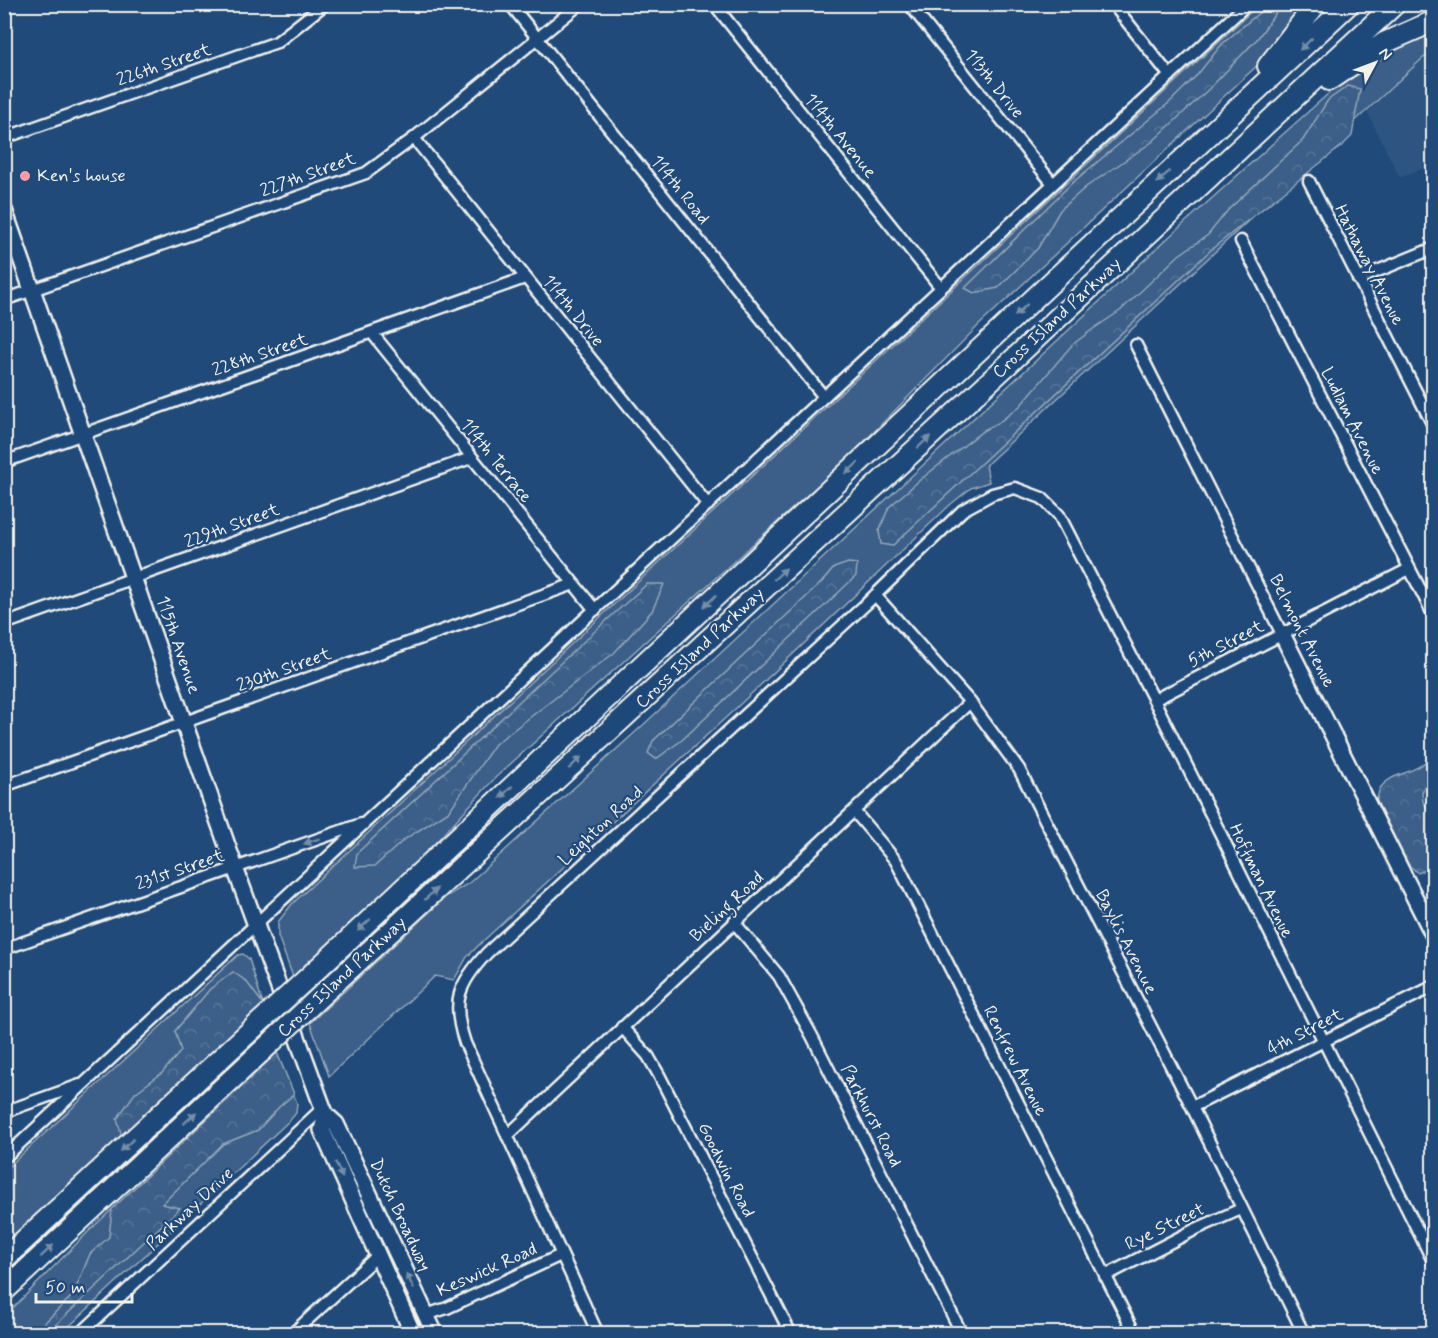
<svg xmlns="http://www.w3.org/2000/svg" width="1438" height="1338" viewBox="0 0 1438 1338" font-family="Mynerve,sans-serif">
<defs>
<pattern id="forest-crowns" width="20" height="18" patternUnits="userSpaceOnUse" patternTransform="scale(1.5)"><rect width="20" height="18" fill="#3a5f88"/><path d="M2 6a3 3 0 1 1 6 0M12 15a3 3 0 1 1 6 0" fill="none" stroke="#577699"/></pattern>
</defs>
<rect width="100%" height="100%" fill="#1f4a7a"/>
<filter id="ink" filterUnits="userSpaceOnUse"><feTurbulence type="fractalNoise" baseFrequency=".0167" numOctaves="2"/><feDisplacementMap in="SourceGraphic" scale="12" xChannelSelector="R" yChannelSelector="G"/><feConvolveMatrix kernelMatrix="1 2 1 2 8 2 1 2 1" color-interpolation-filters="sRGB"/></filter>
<g filter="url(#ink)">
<path fill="#2d5581" d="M1433 48V164L1400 178 1367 112Z"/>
<path fill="#3a5f88" stroke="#97a8b8" stroke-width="1.5" d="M1258 5H1312L1278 46 978 326 847 459 496 777 410 870 293 977 278 936V922L292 904Z
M1433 31V53L1423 58 986 465 989 482 971 488 951 504 733 711 483 941 467 957 454 980 435 976 329 1076 310 1023 447 896 469 883 641 727 1170 236 1329 93 1375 58Z
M243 954 249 959 263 1004 41 1213 5 1244V1170L238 955Z
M277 1053 297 1103 296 1113 291 1119 62 1333 5 1334V1316L88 1232Z"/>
<path fill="url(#forest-crowns)" stroke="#97a8b8" stroke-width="1.5" d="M1267 6 1279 8 1258 38 1212 86 1152 142 1086 187 1060 210 1038 248 998 288 974 293 965 288 1072 183 1170 102 1198 74 1222 44Z
M1348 86 1360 89 1352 136 1343 145 1213 248 892 546 881 544 879 531 889 507 921 479 984 430 998 423 1020 406 1072 345 1093 329 1120 311 1179 255 1208 235 1228 210 1303 140 1328 100Z
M848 563 857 564 856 576 682 740 656 759 648 753 653 741 821 583 834 568Z
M647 584H664L652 611 614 653 495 744 449 811 405 839 375 866 355 867 357 853C455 764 548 672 647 584Z
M1433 753V774L1427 779 1422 793 1423 801 1433 818V867L1418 873 1404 861 1396 849 1389 827 1376 805C1377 800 1378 791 1381 787 1394 770 1418 776 1433 753Z
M233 972 246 981 263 1004 122 1137 117 1119 135 1093 162 1073 181 1051 175 1031 210 989Z
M277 1053 294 1094 279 1107 258 1130 223 1144 162 1204 180 1208 47 1333H34L73 1295 90 1254 109 1237 112 1209Z"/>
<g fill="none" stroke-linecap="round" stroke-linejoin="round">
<defs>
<path id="street" d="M510 4 824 397
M714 4 941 288
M909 4 1053 184
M1113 4 1170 76
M4 138 277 42 325 4
M414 138 708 505
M1309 181 1434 427
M1241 241 1434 616
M1358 279 1434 248
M4 300 366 173 414 138 580 4
M372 333 595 610
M1136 345 1282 634
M4 462 525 278
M875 595 970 702 1019 769 1192 1107 1304 1334
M4 624 471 458
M1154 700 1409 569
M4 786 574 584
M854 811 896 861 1135 1334
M734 922 779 976 812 1036 962 1334
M4 949 361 824
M622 1027 648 1056 659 1075 791 1334
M1192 1107 1434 986
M4 1112 80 1085
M507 1136 970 702
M4 1158 1247 4
M1105 1276 1196 1229 1241 1209
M426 1315 447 1308 561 1255
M80 1334 323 1108
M292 1334 377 1256
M598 1334 465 1043C451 1002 458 984 487 953L866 604 963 510 992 494 1015 488 1042 498 1059 515 1154 700 1434 1263"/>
<path id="secondary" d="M4 210 235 868 323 1108 326 1115 336 1124 435 1334
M1282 634 1434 936
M326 1115 322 1130 413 1334"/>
<path id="highway" d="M1268 66 1316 4
M1329 80 1384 43 1434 21
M314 972 1349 4
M326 991 1003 369 1395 4
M4 1259 247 1034
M4 1291 261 1052"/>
</defs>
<use href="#street" stroke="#f4f1e8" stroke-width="15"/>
<use href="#secondary" stroke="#f4f1e8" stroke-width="20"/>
<use href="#highway" stroke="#f4f1e8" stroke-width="24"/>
<use href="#street" stroke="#1f4a7a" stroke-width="10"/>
<use href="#secondary" stroke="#1f4a7a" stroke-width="15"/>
<use href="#highway" stroke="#1f4a7a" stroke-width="20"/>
<defs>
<path id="highway-bridge" d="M247 1034 314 972
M261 1052 326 991"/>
</defs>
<use href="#highway-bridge" stroke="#f4f1e8" stroke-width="24" stroke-linecap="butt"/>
<use href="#highway-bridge" stroke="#1f4a7a" stroke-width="20"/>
</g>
<defs><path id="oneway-solid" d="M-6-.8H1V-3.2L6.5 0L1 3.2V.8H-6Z" transform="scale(1.5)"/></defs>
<g fill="#748da6">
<use href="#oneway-solid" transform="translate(1306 44) rotate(137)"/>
<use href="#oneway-solid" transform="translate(1163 177) rotate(137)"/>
<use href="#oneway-solid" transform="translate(1021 310) rotate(137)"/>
<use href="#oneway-solid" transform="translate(924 442) rotate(-43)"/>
<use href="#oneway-solid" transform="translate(852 468) rotate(137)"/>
<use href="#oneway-solid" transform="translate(780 574) rotate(-43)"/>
<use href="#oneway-solid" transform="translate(710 601) rotate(137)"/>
<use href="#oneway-solid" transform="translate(575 763) rotate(-43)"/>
<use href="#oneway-solid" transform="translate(506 792) rotate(137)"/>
<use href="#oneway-solid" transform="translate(312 841) rotate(161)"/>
<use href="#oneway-solid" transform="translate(431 894) rotate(-43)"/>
<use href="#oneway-solid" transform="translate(364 925) rotate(137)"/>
<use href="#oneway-solid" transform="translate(190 1118) rotate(-43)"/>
<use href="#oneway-solid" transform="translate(127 1145) rotate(137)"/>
<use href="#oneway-solid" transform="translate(339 1170) rotate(66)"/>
<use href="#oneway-solid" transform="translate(47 1251) rotate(-43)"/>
<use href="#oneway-solid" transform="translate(410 1281) rotate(-115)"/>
</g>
</g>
<circle fill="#ff9aa2" stroke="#1f4a7a" stroke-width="2" cx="25" cy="176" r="6"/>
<g text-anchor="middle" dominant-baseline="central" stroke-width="4.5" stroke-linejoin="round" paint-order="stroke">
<g font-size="18" fill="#f4f1e8" stroke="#1f4a7a">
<text transform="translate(164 65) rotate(-19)">226th Street</text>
<text transform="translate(994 84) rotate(51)">113th Drive</text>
<text transform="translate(840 136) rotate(51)">114th Avenue</text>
<text transform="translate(308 175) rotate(-20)">227th Street</text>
<text transform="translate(680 190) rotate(51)">114th Road</text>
<text transform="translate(1369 265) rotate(63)">Hathaway Avenue</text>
<text transform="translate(573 311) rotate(51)">114th Drive</text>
<text transform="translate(1057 318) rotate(-43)">Cross Island Parkway</text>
<text transform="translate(260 355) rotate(-19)">228th Street</text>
<text transform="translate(1352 421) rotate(63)">Ludlam Avenue</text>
<text transform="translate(496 461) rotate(51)">114th Terrace</text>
<text transform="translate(232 526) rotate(-20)">229th Street</text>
<text transform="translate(1302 631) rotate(63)">Belmont Avenue</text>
<text transform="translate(1226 644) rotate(-27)">5th Street</text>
<text transform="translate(178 645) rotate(71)">115th Avenue</text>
<text transform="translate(700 648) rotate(-43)">Cross Island Parkway</text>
<text transform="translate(284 670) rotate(-20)">230th Street</text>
<text transform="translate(601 826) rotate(-43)">Leighton Road</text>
<text transform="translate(180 870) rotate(-19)">231st Street</text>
<text transform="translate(1261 881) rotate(64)">Hoffman Avenue</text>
<text transform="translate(727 907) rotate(-43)">Bieling Road</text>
<text transform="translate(1126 942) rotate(63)">Baylis Avenue</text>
<text transform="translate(342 977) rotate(-43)">Cross Island Parkway</text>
<text transform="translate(1305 1032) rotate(-27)">4th Street</text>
<text transform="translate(1015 1061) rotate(63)">Renfrew Avenue</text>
<text transform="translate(871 1116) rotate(63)">Parkhurst Road</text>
<text transform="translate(726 1170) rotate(63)">Goodwin Road</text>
<text transform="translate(190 1209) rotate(-43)">Parkway Drive</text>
<text transform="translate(400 1215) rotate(65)">Dutch Broadway</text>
<text transform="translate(1165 1227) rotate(-26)">Rye Street</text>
<text transform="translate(487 1270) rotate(-24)">Keswick Road</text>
</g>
<g font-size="18" fill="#f4f1e8" stroke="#1f4a7a" text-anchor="start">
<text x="37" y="176">Ken's house</text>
</g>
</g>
<rect width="1438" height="1338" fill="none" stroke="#1f4a7a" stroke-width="24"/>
<rect x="12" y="12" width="1414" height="1314" fill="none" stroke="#f4f1e8" stroke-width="2" filter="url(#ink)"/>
<g transform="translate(1375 63) rotate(49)" stroke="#1f4a7a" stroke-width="4.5" paint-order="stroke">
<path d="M0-4.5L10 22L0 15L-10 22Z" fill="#f4f1e8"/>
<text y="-9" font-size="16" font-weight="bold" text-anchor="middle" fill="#f4f1e8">N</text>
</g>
<path d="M36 1293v9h96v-9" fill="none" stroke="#f4f1e8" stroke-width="3"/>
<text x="45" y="1293" font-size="18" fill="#f4f1e8" stroke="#1f4a7a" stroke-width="4.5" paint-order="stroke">50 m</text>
</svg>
